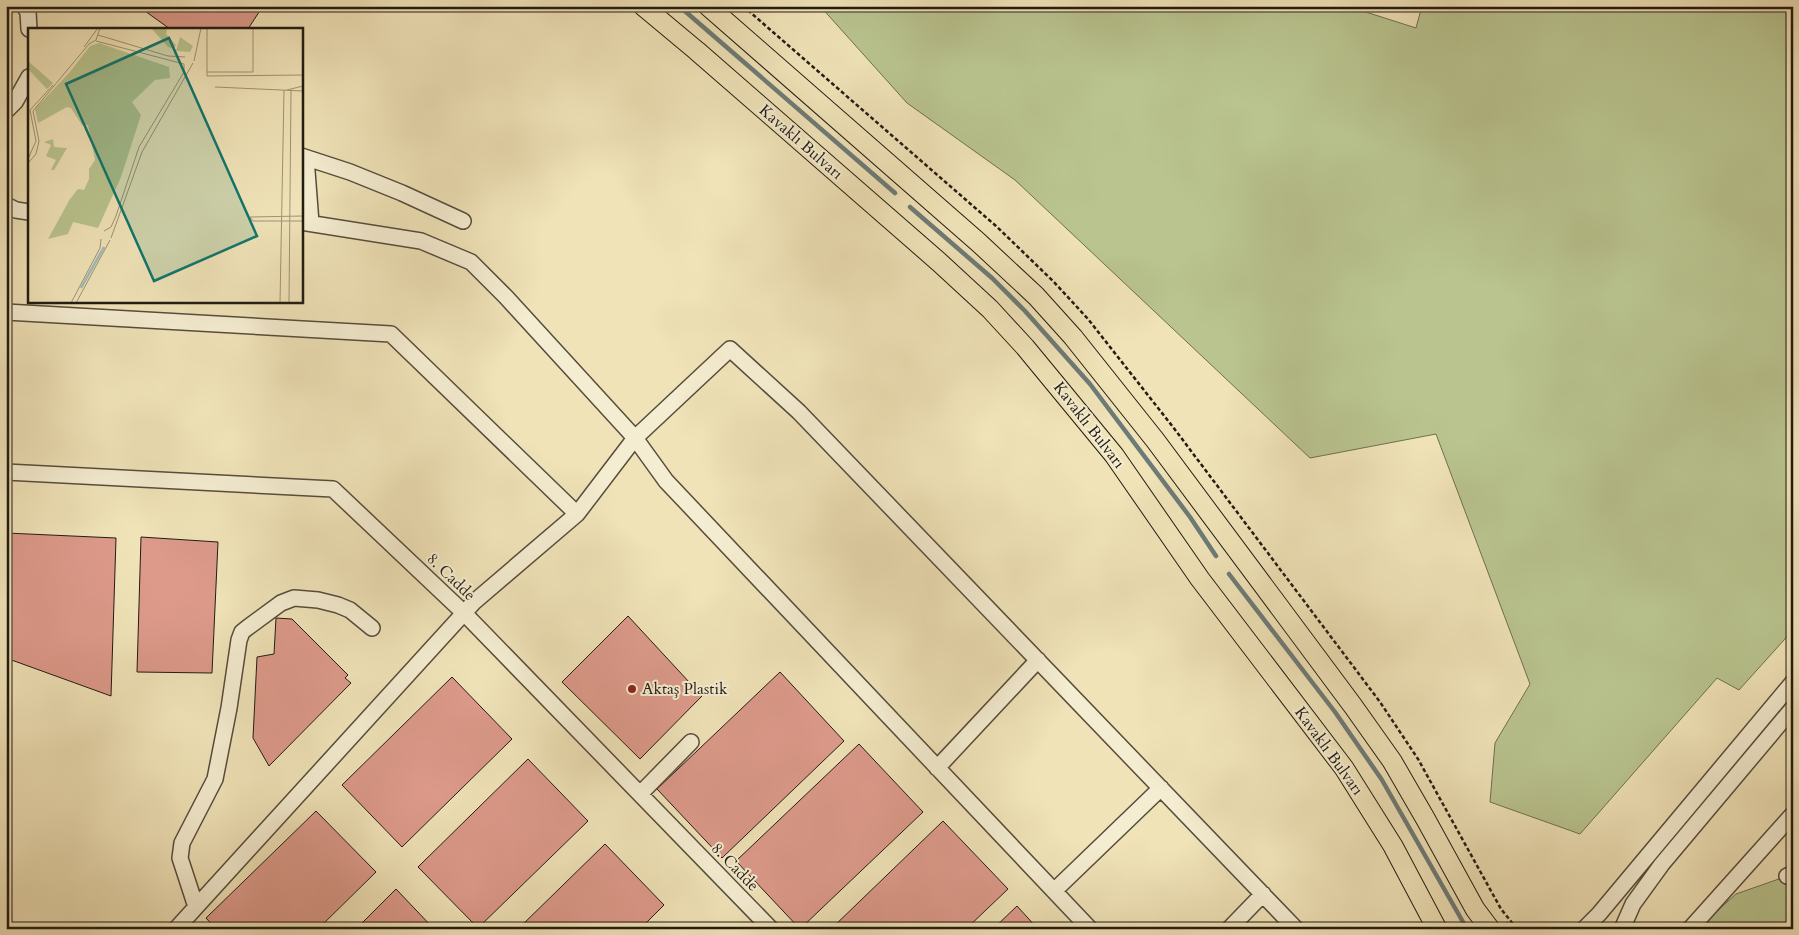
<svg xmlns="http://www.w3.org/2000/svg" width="1799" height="935" viewBox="0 0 1799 935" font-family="Cardo,serif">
<rect width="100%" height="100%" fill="#f0e3b8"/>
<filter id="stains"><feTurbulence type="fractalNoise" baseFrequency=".004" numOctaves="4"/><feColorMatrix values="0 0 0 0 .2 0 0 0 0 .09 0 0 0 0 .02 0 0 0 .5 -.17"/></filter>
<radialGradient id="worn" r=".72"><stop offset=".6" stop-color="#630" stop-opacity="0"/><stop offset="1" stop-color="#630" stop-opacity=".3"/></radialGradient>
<path fill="#b9c48f" stroke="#6e7050" d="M820 6H1347L1416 28 1422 6H1793V630L1739 690 1717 678 1580 834 1490 802 1495 743 1530 684 1436 434 1310 458 1015 180 907 103Z
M1793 874V929H1703L1707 920 1736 894Z"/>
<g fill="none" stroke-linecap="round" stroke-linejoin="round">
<path stroke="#6d7b77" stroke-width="4.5" d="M679 6 895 193
M910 207 992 278 1025 311 1090 384 1190 517 1216 556
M1229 574 1335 712 1382 780 1467 929"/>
</g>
<path fill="#dd9a8b" stroke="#221b12" d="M138 6H263L248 29H170Z
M6 533 116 538 111 696 6 658Z
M141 537 218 542 212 673 137 672Z
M628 616 702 696 640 759 562 682Z
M276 618 292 619 348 675 345 678 351 683 269 766 253 738 257 657 274 654Z
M780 672 844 741 722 858 657 789Z
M452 677 512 739 402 847 342 785Z
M859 744 923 812 800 929 736 861Z
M528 759 588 821 478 928 418 867Z
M316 811 376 872 318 929H216L206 918Z
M943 821 1008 889 966 929H831Z
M605 844 664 905 640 929H518Z
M396 889 434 929H356Z
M1017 906 1038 929H993Z"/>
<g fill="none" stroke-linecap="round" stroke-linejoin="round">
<defs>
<path id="minor" d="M24 6 28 12 29 29
M6 111 15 102 29 77
M301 156 350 172 402 193 463 221
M306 158 311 223
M6 205 16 210 29 212
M301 222 421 241 471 262 506 297 635 438 730 349 799 412 1296 929
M6 312 391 334 577 514
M6 472 333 489 464 613 771 929
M937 768 1038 660
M640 794 691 742
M1787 876 1793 874
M1054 891 1161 788
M196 907 180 858 182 843 215 779 229 708 239 640 242 632 247 628 281 603 294 598 318 600 338 605 350 610 372 628
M176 929 474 602 577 514 635 438 666 481 1090 929
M1229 929 1263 894
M1584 929 1599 914 1793 682
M1622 929 1633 904 1662 864 1793 708
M1690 929 1793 814"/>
<path id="major" d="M643 6 697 51 939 262 990 309 1025 347 1114 455 1200 579 1344 768 1393 846 1437 929
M708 6 978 242 1036 296 1073 337 1155 440 1353 706 1392 761 1425 818 1475 909 1490 929"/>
</defs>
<use href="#minor" stroke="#564d3c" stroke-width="18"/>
<use href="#major" stroke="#221b12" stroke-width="21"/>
<path stroke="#221b12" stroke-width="2.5" stroke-dasharray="4 2.5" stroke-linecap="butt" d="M743 6 996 226 1053 281 1088 319 1173 427 1380 702 1418 759 1501 909 1517 929
M1506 923 1514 929"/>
<use href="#minor" stroke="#f5edd1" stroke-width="15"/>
<use href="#major" stroke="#f0e3b8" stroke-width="19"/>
</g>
<circle fill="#8f2418" stroke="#f5edd1" stroke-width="2" cx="632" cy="689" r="5"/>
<g text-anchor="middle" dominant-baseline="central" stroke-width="4" stroke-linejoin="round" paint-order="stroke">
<g font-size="16" fill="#221b12" stroke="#f5edd1">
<text transform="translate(801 142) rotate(41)">Kavaklı Bulvarı</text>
<text transform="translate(1089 425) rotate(52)">Kavaklı Bulvarı</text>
<text transform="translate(451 577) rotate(44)">8. Cadde</text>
<text transform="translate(1329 751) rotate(54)">Kavaklı Bulvarı</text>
<text transform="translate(735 867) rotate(46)">8. Cadde</text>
</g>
<g font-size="16" fill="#221b12" stroke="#f5edd1" text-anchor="start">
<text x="642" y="689">Aktaş Plastik</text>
</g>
</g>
<g transform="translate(28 28)">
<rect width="275" height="275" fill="#f0e3b8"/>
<path d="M123 0H139L138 6 148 17 146 21 140 19ZM152 9 165 18 162 24 148 23ZM71 15 141 39 142 50 127 52 104 74 113 87 93 149 70 200 45 194 40 206 20 211 42 171 50 161 56 162 61 151V141L67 132 60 97H54L43 80 39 79 10 95 7 81 41 45 62 18ZM0 33 25 55 19 61 0 41ZM25 111 26 119 39 120 26 142H23L28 132 18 128 23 117 16 114Z" fill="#b9c48f"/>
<path fill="none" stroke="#9fbbba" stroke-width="2.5" d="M53 260 76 219"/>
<path fill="none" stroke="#9e9376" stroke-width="1" d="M179 0V48L275 47M70 7 140 28 157 29M68 13 156 36M56 19 70 0M166 33 173 0M179 44H225V0M187 59 275 63M259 62 275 58M0 131 8 113 2 82 25 57M0 135 8 126 11 113 5 83 61 16 68 12 72 0M222 189 225 193H275M222 189 275 188M76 203 83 199 88 188 111 119 156 44V36M83 210 114 124 165 35M43 275 72 220 73 211M48 275 82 212M105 275H136M252 275 256 62M261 275 263 63"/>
<path fill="#0f766e" fill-opacity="0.15" stroke="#0f766e" stroke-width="2.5" d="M141 10 229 208 126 253 38 56Z"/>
<rect width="275" height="275" fill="none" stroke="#221b12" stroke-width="2.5"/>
</g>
<rect width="1799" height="935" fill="none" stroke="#f0e3b8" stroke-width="25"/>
<rect x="8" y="8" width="1784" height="920" fill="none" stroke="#221b12" stroke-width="2.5"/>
<rect x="12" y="12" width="1774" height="910" fill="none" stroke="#221b12"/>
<rect width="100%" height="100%" filter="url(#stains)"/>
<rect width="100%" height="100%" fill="url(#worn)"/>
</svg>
